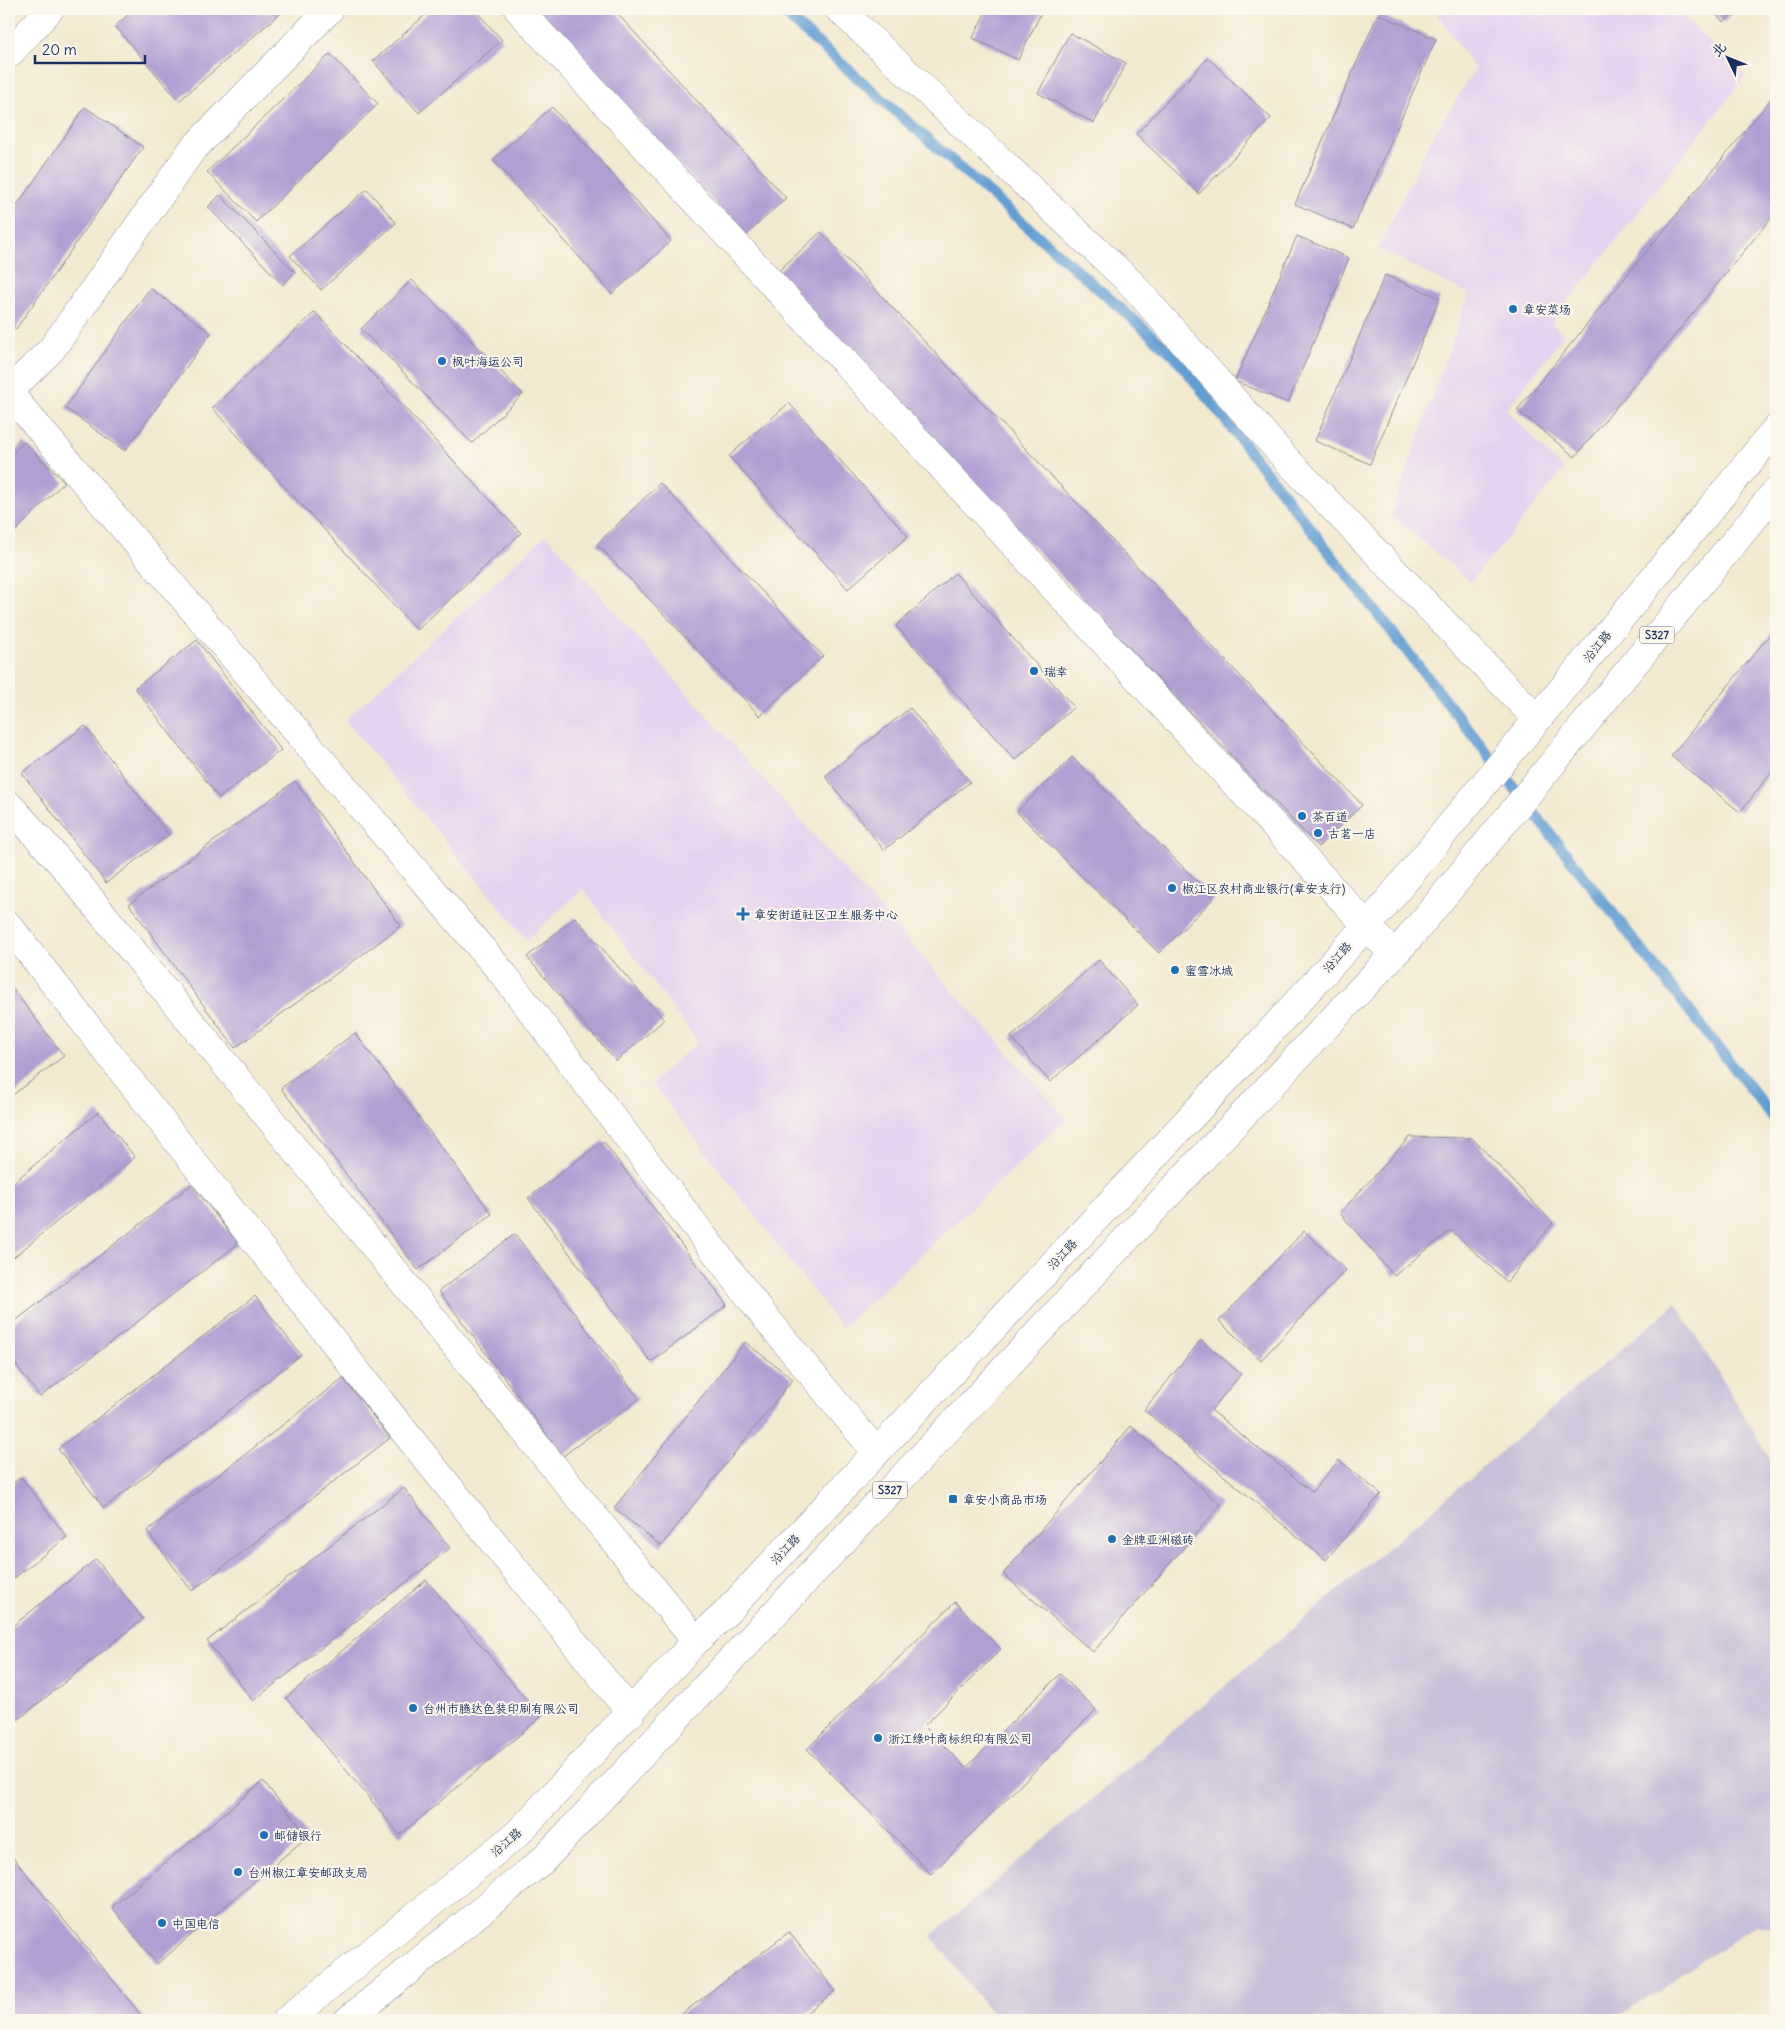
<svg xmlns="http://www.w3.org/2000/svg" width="1785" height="2029" viewBox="0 0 1785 2029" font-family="Delius,'LXGW WenKai TC',sans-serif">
<rect width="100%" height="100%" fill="#fbf7ec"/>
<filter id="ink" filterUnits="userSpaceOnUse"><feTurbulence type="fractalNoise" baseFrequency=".02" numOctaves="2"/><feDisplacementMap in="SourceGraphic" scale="10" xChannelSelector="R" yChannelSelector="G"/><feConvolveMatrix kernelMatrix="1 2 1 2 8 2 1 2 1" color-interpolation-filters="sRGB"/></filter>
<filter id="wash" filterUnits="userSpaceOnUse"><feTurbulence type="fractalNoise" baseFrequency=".0096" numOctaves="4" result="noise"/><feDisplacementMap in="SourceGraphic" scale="20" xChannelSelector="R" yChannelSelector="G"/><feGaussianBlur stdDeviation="1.12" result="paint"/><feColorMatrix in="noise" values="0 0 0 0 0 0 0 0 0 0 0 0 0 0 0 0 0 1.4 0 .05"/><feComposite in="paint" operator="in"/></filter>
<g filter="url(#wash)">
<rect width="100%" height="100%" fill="#f3e9d0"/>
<path fill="#e7d2ef" d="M1434 9H1676L1746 76 1551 323 1564 335 1506 410 1564 470 1471 582 1391 515 1469 294 1378 249 1431 140 1475 69Z
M546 535 1067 1119 842 1328 652 1083 698 1042 583 889 527 940 345 720Z"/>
<path fill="#c8bfd8" d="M1676 1303 1776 1469V1929L1757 1925 1613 2020H997L931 1936Z"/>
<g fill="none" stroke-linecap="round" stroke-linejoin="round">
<path stroke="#649ed3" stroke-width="11" d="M779 9 1175 356 1776 1121"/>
</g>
<g id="blocks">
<path fill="#b19fd3" d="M9 9H20L9 18Z
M135 9H285L179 101 115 26Z
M432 9H474L502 40 419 113 373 61Z
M536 9H613L786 198 745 236Z
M987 9H1043L1018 60 973 38Z
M1709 9H1736L1724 22Z
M1378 14 1436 39 1353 229 1295 204Z
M1070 33 1126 63 1094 123 1038 93Z
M330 54 378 104 256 222 207 172Z
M1208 58 1271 118 1199 194 1136 134Z
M1776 93V212L1575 457 1517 410Z
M85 107 143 147 16 329 9 324V217Z
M552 107 671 241 612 294 493 160Z
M367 189 396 223 321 290 290 256Z
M220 195 295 272 283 285 208 207Z
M821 232 1362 805 1318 847 775 274Z
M1297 236 1349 258 1288 403 1235 381Z
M1385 275 1440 298 1370 464 1315 441Z
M412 280 523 394 472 443 361 329Z
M150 288 211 333 125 451 65 408Z
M315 312 521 533 417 630 212 408Z
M789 403 908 536 848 589 729 456Z
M24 442 64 482 9 538V457Z
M660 483 823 656 760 716 597 544Z
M955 573 1074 707 1015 760 896 626Z
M1776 627V767L1740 812 1671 756Z
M197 640 281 750 219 798 135 688Z
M910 708 970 782 884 850 825 776Z
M85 726 169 835 106 883 22 773Z
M1072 757 1214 898 1159 953 1017 812Z
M295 781 401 926 235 1048 129 904Z
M575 917 664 1020 616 1061 527 957Z
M1099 960 1138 1005 1050 1082 1011 1037Z
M9 984 64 1056 9 1098Z
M355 1033 492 1214 418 1270 281 1088Z
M98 1112 135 1157 9 1261V1186Z
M1410 1137 1472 1138 1553 1223 1507 1282 1451 1230 1394 1276 1340 1213Z
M603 1141 727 1305 651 1362 528 1198Z
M192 1184 238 1244 40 1397 9 1355V1326Z
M1304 1231 1346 1270 1261 1360 1219 1321Z
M515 1234 639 1399 563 1456 439 1291Z
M255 1296 301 1355 104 1508 58 1449Z
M1201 1340 1241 1374 1211 1410 1312 1492 1339 1460 1381 1494 1326 1560 1144 1410Z
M745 1342 793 1379 661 1546 614 1508Z
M343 1378 390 1438 192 1591 147 1531Z
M1131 1426 1221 1505 1093 1652 1003 1574Z
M21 1477 67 1537 9 1582V1487Z
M404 1488 450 1548 253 1701 207 1641Z
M96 1559 143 1619 9 1727V1629Z
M426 1580 541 1717 400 1835 286 1698Z
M955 1602 1001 1649 924 1726 966 1768 1060 1674 1096 1710 931 1874 807 1749Z
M263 1781 308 1836 157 1964 112 1907Z
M11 1855 145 2020H9V1857Z
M789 1932 835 1991 797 2020H674Z"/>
</g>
</g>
<g filter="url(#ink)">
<use href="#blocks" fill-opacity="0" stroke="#878c97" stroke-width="1"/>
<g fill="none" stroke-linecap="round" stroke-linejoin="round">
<defs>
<path id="street" d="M518 9 1393 954
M839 9 1130 282 1286 459 1537 719
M9 54 50 9
M9 391 51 350 192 150 330 9
M9 393 504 975 764 1316 876 1452
M9 805 61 863 696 1641
M9 926 387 1410 631 1713"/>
<path id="primary" d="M287 2020 518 1833 696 1641 723 1616 1250 1054 1379 912 1776 429
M348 2020 543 1860 1410 937 1776 491"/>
</defs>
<use href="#street" stroke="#878c97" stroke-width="29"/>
<use href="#primary" stroke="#878c97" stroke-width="29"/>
<use href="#street" stroke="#fff" stroke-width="28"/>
<use href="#primary" stroke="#fff" stroke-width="28"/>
</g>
</g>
<g fill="#1f6fb2" stroke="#fbf7ec" stroke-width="2">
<circle cx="1513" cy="309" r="5"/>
<circle cx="442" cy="361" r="5"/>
<circle cx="1034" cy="671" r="5"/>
<circle cx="1302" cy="816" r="5"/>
<circle cx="1318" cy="833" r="5"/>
<circle cx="1172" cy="888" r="5"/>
<path d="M740.5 906.5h5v5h5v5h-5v5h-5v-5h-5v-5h5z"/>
<circle cx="1175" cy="970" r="5"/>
<rect x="948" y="1494" width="10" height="10" rx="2.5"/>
<circle cx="1112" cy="1539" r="5"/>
<circle cx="413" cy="1708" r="5"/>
<circle cx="878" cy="1738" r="5"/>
<circle cx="264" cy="1835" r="5"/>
<circle cx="238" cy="1872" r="5"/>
<circle cx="162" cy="1923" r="5"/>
</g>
<g text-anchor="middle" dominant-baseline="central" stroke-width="4" stroke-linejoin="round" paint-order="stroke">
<g fill="#fbf7ec" stroke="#5e6b89" stroke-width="1">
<rect x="1639.5" y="626.5" width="35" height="17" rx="4"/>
<rect x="872.5" y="1481.5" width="35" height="17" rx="4"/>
</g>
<g font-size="11" font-weight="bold" fill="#1b2f5e">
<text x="1657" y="635">S327</text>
<text x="890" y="1490">S327</text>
</g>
<g font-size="12" fill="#1b2f5e" stroke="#fbf7ec" text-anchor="start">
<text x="1523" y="309">章安菜场</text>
<text x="452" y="361">枫叶海运公司</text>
<text x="1044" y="671">瑞幸</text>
<text x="1312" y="816">茶百道</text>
<text x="1328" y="833">古茗一店</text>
<text x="1182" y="888">椒江区农村商业银行(章安支行)</text>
<text x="754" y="914">章安街道社区卫生服务中心</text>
<text x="1185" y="970">蜜雪冰城</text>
<text x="963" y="1499">章安小商品市场</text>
<text x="1122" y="1539">金牌亚洲磁砖</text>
<text x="423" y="1708">台州市腾达色装印刷有限公司</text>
<text x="888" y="1738">浙江绿叶商标织印有限公司</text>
<text x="274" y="1835">邮储银行</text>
<text x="248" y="1872">台州椒江章安邮政支局</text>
<text x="172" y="1923">中国电信</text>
</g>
<g font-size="12" fill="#1b2f5e" stroke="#fbf7ec">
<text transform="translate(1597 646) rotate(-50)">沿江路</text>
<text transform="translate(1337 957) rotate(-48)">沿江路</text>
<text transform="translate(1062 1254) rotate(-47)">沿江路</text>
<text transform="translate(785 1549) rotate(-47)">沿江路</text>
<text transform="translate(506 1842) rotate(-41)">沿江路</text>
</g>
</g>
<rect width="1785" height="2029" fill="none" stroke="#fbf7ec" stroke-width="30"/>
<g transform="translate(1728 58) rotate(313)" stroke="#fbf7ec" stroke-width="4" paint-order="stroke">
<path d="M0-4L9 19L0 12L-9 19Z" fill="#1b2f5e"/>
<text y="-8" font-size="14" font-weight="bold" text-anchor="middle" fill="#1b2f5e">北</text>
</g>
<path d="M35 55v8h110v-8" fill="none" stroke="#1b2f5e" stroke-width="2.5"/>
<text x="42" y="55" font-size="15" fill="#1b2f5e" stroke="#fbf7ec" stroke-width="4" paint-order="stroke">20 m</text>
</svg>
